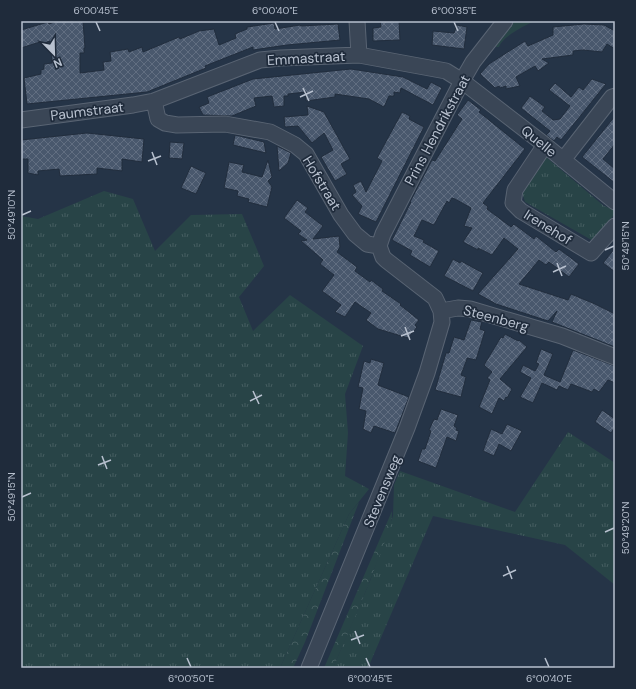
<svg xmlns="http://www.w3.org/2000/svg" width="636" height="689" viewBox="0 0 636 689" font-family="'DM Sans',sans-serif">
<defs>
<pattern id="grass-tufts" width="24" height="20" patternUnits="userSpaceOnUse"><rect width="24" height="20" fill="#284447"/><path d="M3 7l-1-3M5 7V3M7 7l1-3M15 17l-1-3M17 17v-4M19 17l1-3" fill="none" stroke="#455d60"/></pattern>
<pattern id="forest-crowns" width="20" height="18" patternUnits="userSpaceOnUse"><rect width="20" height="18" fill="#284447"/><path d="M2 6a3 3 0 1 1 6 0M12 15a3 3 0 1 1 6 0" fill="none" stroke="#455d60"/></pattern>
<pattern id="building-cross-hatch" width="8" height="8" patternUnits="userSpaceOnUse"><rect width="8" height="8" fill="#49586d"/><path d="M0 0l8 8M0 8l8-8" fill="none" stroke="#616e81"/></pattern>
</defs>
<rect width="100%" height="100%" fill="#253447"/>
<path fill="url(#grass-tufts)" d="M513 21H535C525 25 502 37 499 47H496L495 44Z
M546 157 604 206 615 210V217L613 216 595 242 525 202 522 192Z
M104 191 133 199 155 251 191 215 242 214 264 266 239 297 253 331 290 295 363 346 345 394 348 433 345 476 369 489 349 514 280 668H21V216L38 219Z
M568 432 615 463V585L565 545 433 516 368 668H333L370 581 393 516 394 485 400 471 515 512Z"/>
<path fill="url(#forest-crowns)" d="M359 502 305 642 293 668H280L349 514Z
M392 511C393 526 384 543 379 557 365 595 349 631 333 668H324Z"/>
<path fill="url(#building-cross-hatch)" stroke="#212d3d" d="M57 21H83L85 48H84V53H80V73L104 70 103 62 111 61 110 52 128 49 129 52 142 47 143 52 179 37 180 39 199 31 214 29 219 45 236 38 235 34 247 29V27L274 23 275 29 300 25 301 26 338 24 340 40 287 45 253 50V47L205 66 206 68 147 92 27 104 24 78 41 74V70L44 69V64L52 63 50 41 41 44 40 42 21 48V30L48 22 49 24Z
M380 21H399L400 40 373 41V28L381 27Z
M584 24 604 25 615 31V49L607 44 602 52 583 50 573 51V55L542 59 549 63 538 71 535 66 516 77 520 86 506 89V86L500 88 499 86 495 88 480 74 489 64 525 41 528 46 553 35V27Z
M457 25 467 27 464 49 432 45 433 31 454 33Z
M351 69 403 77 427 89 431 82 442 88 433 105 401 88 400 93 394 92V96H389L384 107 369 99 335 94V97L306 101V92L288 94V96H284V106L274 107 272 96 254 98 256 106 232 116 203 115 199 107 209 103 207 97 253 79Z
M592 79 606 84 561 140 557 137 554 141 546 135 550 131 521 108 530 96 545 107 542 111 553 120 560 119 570 106 549 90 555 83 571 97 579 87 583 90Z
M468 100 481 110 479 112 525 149 483 203 488 207 487 209 511 227 514 224 534 239 536 236 556 252 559 249 579 264 569 277 549 262 546 265 539 260 519 284 568 300 571 294 595 304 615 314V347L552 322 557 311 548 321 496 304 478 294 518 249 504 238 492 255 478 248V250L463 242 472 228 464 226 471 208 455 199 452 198 449 203 447 201 434 225 422 220 414 236 424 240 423 242 439 251 430 267 410 255 412 251 392 240 411 202H410L432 160 435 161 462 119 457 115Z
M307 106 324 112 350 159 341 164 347 174 335 181 321 157 333 150 324 133 312 143 298 126 285 127 284 117 308 115Z
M402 112 410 116 409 119 424 127 376 222 358 214 362 206 352 195 356 192 353 185 361 181 366 192 382 161 377 158Z
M615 116V144L603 159 615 169V183L582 157Z
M87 133 144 139 142 162 122 159V171L97 168V174L60 176 59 169 38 171V175L28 173V159H21V140Z
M235 135 264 142 266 153 233 145Z
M170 142 184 143 182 159 169 158Z
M277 146 291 153 288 163 279 171Z
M268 160 272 177 268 181 272 187 267 207 248 202 249 199 237 196 238 191 224 188 229 162 244 165 242 172 262 177Z
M191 166 206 173 196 194 181 188Z
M297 200 308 208 305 212 323 226 313 239 339 236 340 247 337 252 357 267 355 271 370 282 371 280 383 289 382 291 401 304 400 305 419 320 415 325 417 327 408 338 378 329 366 320 371 313 355 302 345 317 335 312 341 305 322 291 334 275 320 264 323 260 301 241 307 240 298 234 301 231 284 218Z
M615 248V272L603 263Z
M453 259 460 263 461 261 483 273 473 291 444 276Z
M471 320 482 322 480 329 485 331 476 360 467 358V359L461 375 466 377 461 397 435 390 446 353H449L454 337 464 340Z
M505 334 518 341 519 340 527 347 500 379 512 389 507 398 506 397 504 401 499 398 492 414 479 407 490 380 487 378 492 372 484 365 501 337 503 338Z
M541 349 553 354 544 375 560 382 573 350 615 366V383L608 380 599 392 594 389 592 392 571 384 568 390 559 386 557 390 542 383 533 403 520 397 531 378 520 372 523 365 535 371 539 364 536 363Z
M371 359 384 363 378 385 409 397 395 433 374 426 371 433 363 429 366 411 359 409 363 388 358 387 364 361 370 363Z
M441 409 458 415 454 426 457 428 456 430 459 431 456 441 447 437 436 468 418 461 422 449H425L431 431 429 430 434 419 437 420Z
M602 410 615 419V427L611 433 595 422Z
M507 424 522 431 511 451 499 444 494 456 483 451 491 429 502 434Z"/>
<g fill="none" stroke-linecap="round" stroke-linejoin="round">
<defs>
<path id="minor" d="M357 21 359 55
M154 101 158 119 165 123 177 125 225 124 270 132 295 145 306 154 341 215 355 234 367 244 379 246
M21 120 133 105 154 101 260 60 281 58 359 55 446 71 462 81 545 145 615 202
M545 145 515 190 513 203 521 211 591 253 615 226
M563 160 612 97 615 96
M441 311 458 308 470 309 562 336 615 357
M309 668 407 428 427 373 442 322 441 311 435 298 386 260 383 257 379 246 383 234 462 81 473 62 505 21"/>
</defs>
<use href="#minor" stroke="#596473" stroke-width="17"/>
<use href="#minor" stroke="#3a4656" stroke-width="15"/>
</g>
<path fill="none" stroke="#b8c1cf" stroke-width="1.5" d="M96 22 100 31M275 22 279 31M454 22 458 31M303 88 309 101M300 97 313 91M152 152 157 165M148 161 161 156M22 215 31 211M605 250 614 246M557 263 562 276M553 272 566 266M405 327 410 340M401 336 414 331M253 391 259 404M250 401 262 395M102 456 107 469M98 465 111 460M22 497 31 493M605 532 614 528M507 566 512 579M503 576 516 570M355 631 360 644M351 640 364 635M187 658 191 667M366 658 370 667M545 658 549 667"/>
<g text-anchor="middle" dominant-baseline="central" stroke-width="3.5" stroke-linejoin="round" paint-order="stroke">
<g font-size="14" fill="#b8c1cf" stroke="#1f2b3b">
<text transform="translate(306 58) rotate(-3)">Emmastraat</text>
<text transform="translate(87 111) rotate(-7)">Paumstraat</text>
<text transform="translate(437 130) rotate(-62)">Prins Hendrikstraat</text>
<text transform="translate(539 141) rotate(39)">Quelle</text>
<text transform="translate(322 183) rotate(59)">Hofstraat</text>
<text transform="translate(548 227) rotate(32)">Irenehof</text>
<text transform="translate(496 318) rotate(15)">Steenberg</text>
<text transform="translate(382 491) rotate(-68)">Stevensweg</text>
</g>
</g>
<rect width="636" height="689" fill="none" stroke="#1f2b3b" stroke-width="44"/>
<g transform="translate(54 54) rotate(157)" stroke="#1f2b3b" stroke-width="3" paint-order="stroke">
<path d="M0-3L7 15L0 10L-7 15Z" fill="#b8c1cf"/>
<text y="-6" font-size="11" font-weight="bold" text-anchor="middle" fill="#b8c1cf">N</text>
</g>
<rect x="22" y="22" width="592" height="645" fill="none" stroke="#b8c1cf" stroke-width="1.5"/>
<g font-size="10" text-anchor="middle" fill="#b8c1cf">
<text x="96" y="14">6°00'45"E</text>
<text x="275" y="14">6°00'40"E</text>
<text x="454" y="14">6°00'35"E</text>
<text transform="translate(11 215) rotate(-90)" y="4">50°49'10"N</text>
<text transform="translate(625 246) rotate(-90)" y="4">50°49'15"N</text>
<text transform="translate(11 497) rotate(-90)" y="4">50°49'15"N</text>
<text transform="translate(625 528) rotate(-90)" y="4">50°49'20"N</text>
<text x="191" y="682">6°00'50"E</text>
<text x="370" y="682">6°00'45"E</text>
<text x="549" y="682">6°00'40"E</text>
</g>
</svg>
